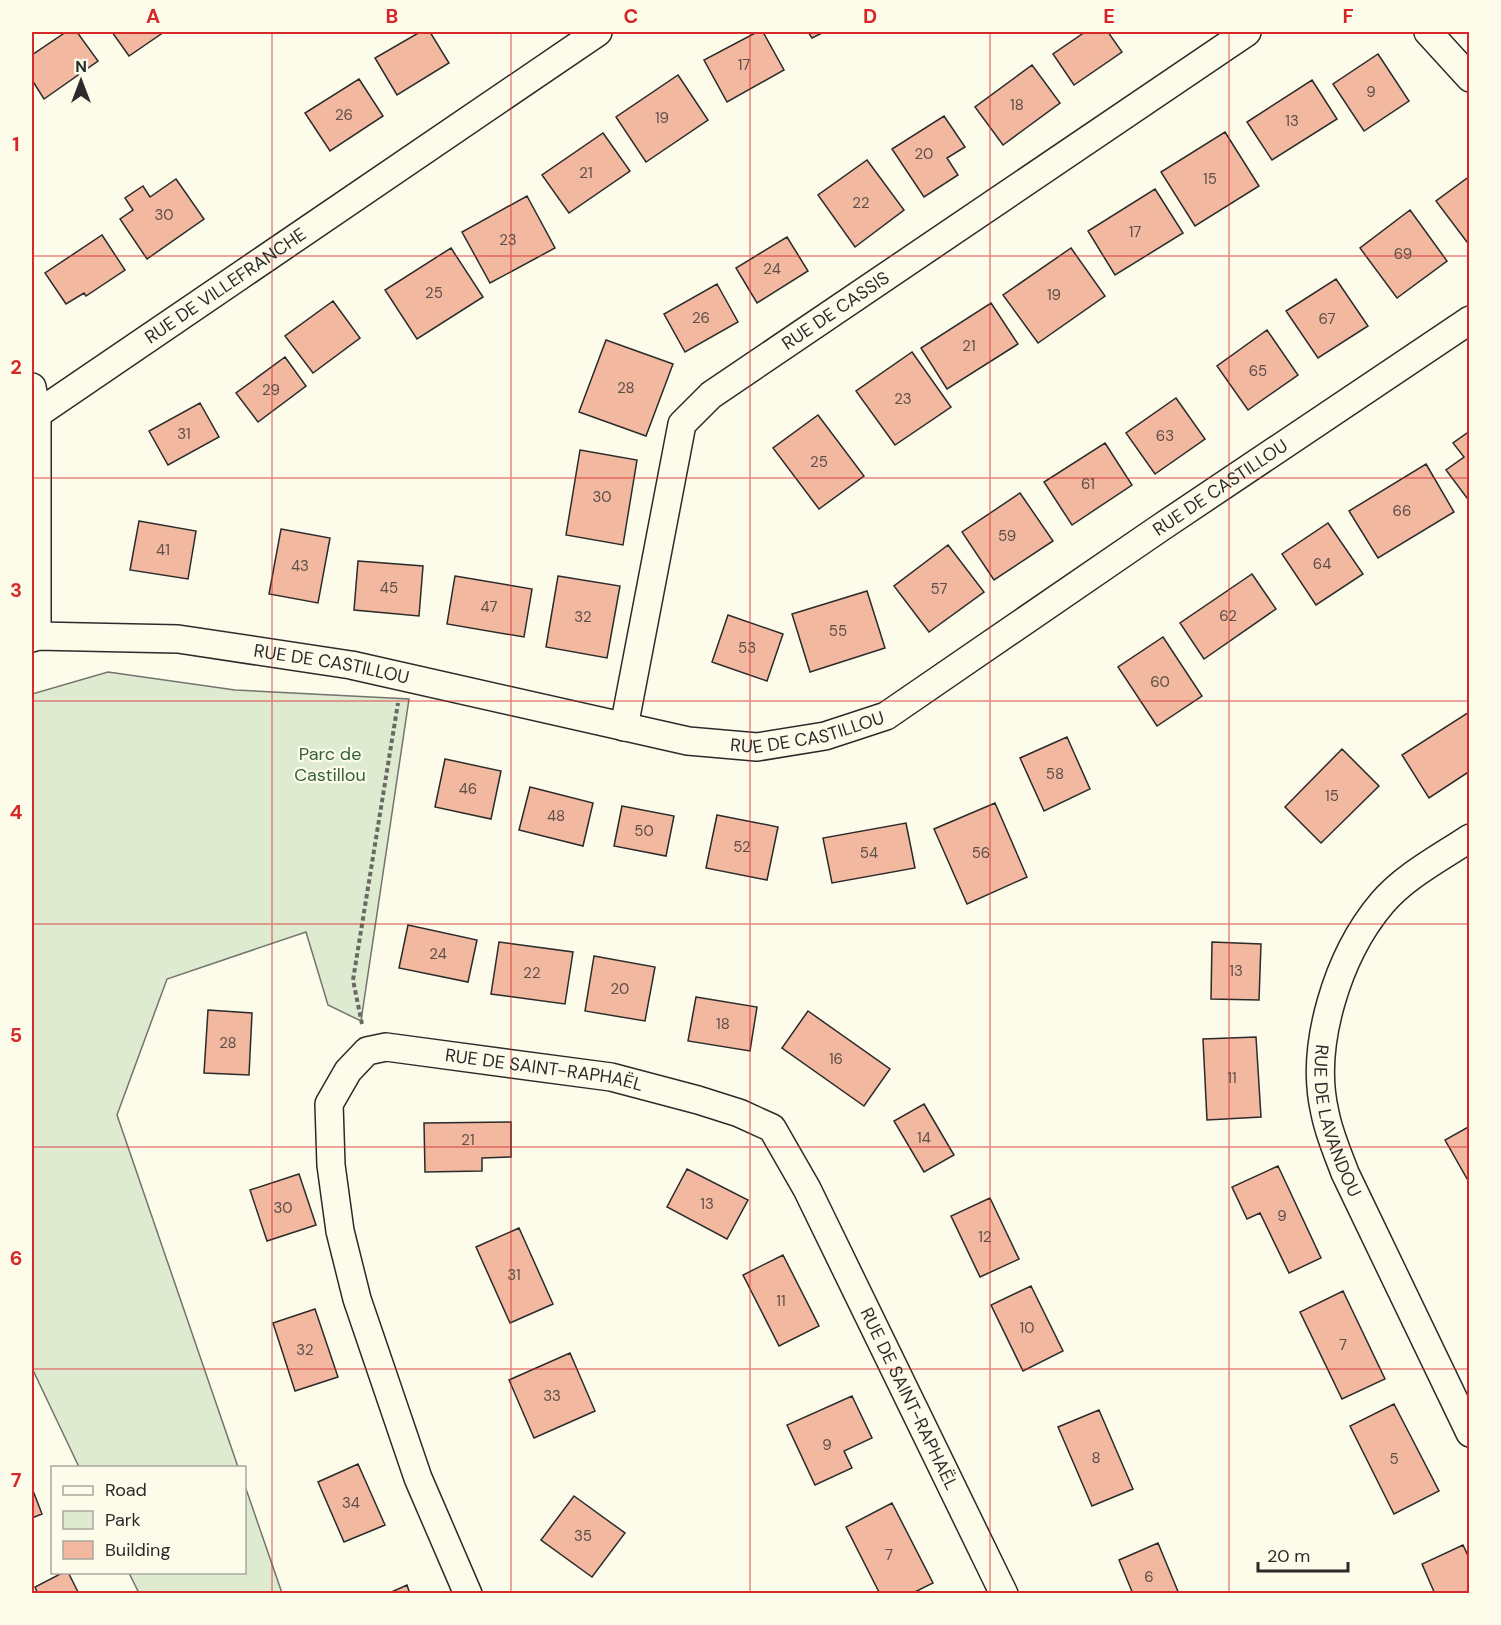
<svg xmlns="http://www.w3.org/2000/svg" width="1501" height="1625" viewBox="0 0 1501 1625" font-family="'DM Sans',sans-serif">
<rect width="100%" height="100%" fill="#fdfbea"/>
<path fill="#deebd1" stroke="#74746e" stroke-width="1.5" d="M108 672 235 690 409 699 361 1021 328 1005 306 932 167 979 117 1115 238 1467H79L32 1368V694Z
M245 1486 282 1593H139L129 1573 244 1572Z"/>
<path fill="#f2b8a0" stroke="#2b2b2b" stroke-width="1.5" d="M66 32H77L98 61 44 99 32 80V55Z
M112 32H164L129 56Z
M420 32H430L449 63 397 95 375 58Z
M757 32H763L784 70 727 102 704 60Z
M808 32H824L812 38Z
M1085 32H1108L1122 52 1074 85 1053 54Z
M1378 54 1409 101 1364 131 1333 84Z
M1032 65 1060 103 1003 145 975 107Z
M678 75 708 120 646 162 616 117Z
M359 79 383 116 330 151 305 113Z
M1312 80 1337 119 1272 160 1247 122Z
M944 116 965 147 947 158 958 175 924 197 892 149Z
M1225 132 1259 186 1195 226 1161 172Z
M603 133 630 171 569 213 542 175Z
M867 160 904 210 855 247 818 195Z
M1470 176V246L1436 201Z
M176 179 204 219 147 259 120 219 133 210 125 198 143 186 150 197Z
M1155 189 1183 233 1115 275 1088 231Z
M527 196 555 248 490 283 462 232Z
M1410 210 1447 261 1397 298 1360 248Z
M102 235 125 270 86 296 84 293 66 304 45 273Z
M787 237 808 271 757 303 736 268Z
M451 248 483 297 417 339 385 290Z
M1071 248 1105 296 1038 343 1003 295Z
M1336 279 1368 326 1318 358 1286 311Z
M717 284 738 322 685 352 664 314Z
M333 301 360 338 313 373 285 336Z
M991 303 1018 344 947 389 921 348Z
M1267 330 1298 375 1248 410 1217 366Z
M606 340 673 364 646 436 579 412Z
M912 352 951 407 895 445 856 391Z
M285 357 306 386 258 422 236 393Z
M1176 398 1205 439 1155 474 1126 433Z
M200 403 219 437 168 465 149 431Z
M818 415 864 476 819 509 773 448Z
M1470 431V502L1446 470 1464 457 1453 443Z
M1105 443 1132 485 1072 525 1044 482Z
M580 450 637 460 623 545 566 535Z
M1426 464 1454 512 1378 558 1349 511Z
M1020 493 1053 541 994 580 962 532Z
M139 521 196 531 188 579 130 570Z
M1328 523 1363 574 1316 605 1282 554Z
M281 529 330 538 318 603 269 594Z
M948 545 984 592 929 632 894 586Z
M358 561 423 566 419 616 354 610Z
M1252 574 1276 609 1204 659 1180 623Z
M455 576 532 589 524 637 447 624Z
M558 576 620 586 607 658 546 647Z
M867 591 885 648 810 672 792 614Z
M728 615 783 634 767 681 712 662Z
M1163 637 1202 696 1157 726 1118 667Z
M1469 712 1470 771 1429 798 1402 755Z
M1067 737 1090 789 1044 811 1020 758Z
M1342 749 1379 786 1321 843 1285 807Z
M445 759 501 771 491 819 435 807Z
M530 787 593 803 583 846 519 830Z
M995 803 1027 877 967 904 934 829Z
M622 806 674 816 666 856 614 846Z
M717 815 778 827 767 880 706 868Z
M906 823 915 868 832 883 823 838Z
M408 925 477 940 468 982 399 968Z
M499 942 573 952 565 1004 491 994Z
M1212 942 1261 944 1259 1000 1211 999Z
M594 956 655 967 645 1021 585 1011Z
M696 997 757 1007 750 1051 688 1041Z
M208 1010 252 1013 249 1075 204 1073Z
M808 1011 890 1069 864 1106 782 1048Z
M1256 1037 1261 1117 1207 1120 1203 1039Z
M924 1104 954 1155 924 1172 894 1121Z
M511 1122V1157L482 1158V1171L425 1172 424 1123Z
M1470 1126V1184L1445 1140Z
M1278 1166 1321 1258 1289 1273 1260 1213 1247 1219 1232 1187Z
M687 1169 748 1200 727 1239 667 1207Z
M299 1174 316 1225 267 1241 250 1190Z
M990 1198 1019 1259 980 1277 951 1216Z
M519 1228 553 1304 510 1323 476 1247Z
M783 1255 819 1326 779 1346 743 1275Z
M1031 1286 1063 1351 1023 1371 991 1305Z
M1343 1291 1385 1379 1342 1399 1300 1312Z
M315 1309 338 1377 295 1391 273 1323Z
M570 1353 595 1411 534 1438 509 1380Z
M852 1396 872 1438 844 1451 852 1468 815 1485 787 1425Z
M1394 1404 1439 1491 1394 1514 1350 1426Z
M1099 1410 1133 1489 1092 1506 1058 1427Z
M358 1464 385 1525 344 1542 318 1482Z
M32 1488 42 1514 32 1518Z
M574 1496 625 1533 592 1577 541 1540Z
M892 1503 933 1583 911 1594H880L846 1527Z
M1158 1543 1179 1594H1133L1119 1560Z
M1463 1545 1470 1560V1594H1435L1422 1564Z
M64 1572H68L79 1594H38L35 1587Z
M407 1585 410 1594H387Z"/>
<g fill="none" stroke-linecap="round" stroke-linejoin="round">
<defs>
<g id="minor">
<path d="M1428 32 1470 78"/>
<path d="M32 387 37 414"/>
<path id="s1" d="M37 636V414L598 32"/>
<path id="s2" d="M32 638 37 636 178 639 351 665 688 741 757 747 825 736 886 716 1160 528 1470 320"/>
<path id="s3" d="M624 727 682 424 711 395 1247 32"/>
<path id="s4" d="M1470 838C1440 858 1405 876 1382 903 1338 955 1309 1046 1325 1113 1329 1134 1338 1154 1345 1173L1470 1433"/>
<path id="s5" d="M468 1594 418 1478 357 1299 340 1231 331 1165 329 1104 348 1071 367 1051 386 1047 611 1077 698 1100 739 1113 772 1128 807 1189 1004 1594"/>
</g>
</defs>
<use href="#minor" stroke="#2b2b2b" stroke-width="30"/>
<path stroke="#6a6964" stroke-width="4" stroke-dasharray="4.5 3" stroke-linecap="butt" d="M362 1024 353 980 398 703"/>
<use href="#minor" stroke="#fdfbea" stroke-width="27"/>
</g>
<path fill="none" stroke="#d62828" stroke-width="1.5" stroke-opacity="0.55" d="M272 32V1594M511 32V1594M750 32V1594M990 32V1594M1229 32V1594M32 256H1470M32 478H1470M32 701H1470M32 924H1470M32 1147H1470M32 1369H1470"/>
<g text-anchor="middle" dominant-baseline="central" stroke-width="4.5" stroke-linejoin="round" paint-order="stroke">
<g font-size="15" fill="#5d4e48">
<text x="744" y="65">17</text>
<text x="1371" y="92">9</text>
<text x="1017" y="105">18</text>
<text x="344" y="115">26</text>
<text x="662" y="118">19</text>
<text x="1292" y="121">13</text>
<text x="924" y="154">20</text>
<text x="586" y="173">21</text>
<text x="1210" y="179">15</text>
<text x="861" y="203">22</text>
<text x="164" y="215">30</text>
<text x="1135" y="232">17</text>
<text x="508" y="240">23</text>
<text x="1403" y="254">69</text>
<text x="772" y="269">24</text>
<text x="434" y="293">25</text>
<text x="1054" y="295">19</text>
<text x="701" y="318">26</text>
<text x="1327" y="319">67</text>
<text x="969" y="346">21</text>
<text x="1258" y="371">65</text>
<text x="626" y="388">28</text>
<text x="271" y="390">29</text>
<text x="903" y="399">23</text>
<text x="184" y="434">31</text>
<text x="1165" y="436">63</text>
<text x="819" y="462">25</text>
<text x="1088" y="484">61</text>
<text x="602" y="497">30</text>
<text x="1402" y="511">66</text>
<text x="1007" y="536">59</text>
<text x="163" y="550">41</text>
<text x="1322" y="564">64</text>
<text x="300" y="566">43</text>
<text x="389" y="588">45</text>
<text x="939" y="589">57</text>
<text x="489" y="607">47</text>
<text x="1228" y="616">62</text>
<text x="583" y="617">32</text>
<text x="838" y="631">55</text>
<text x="747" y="648">53</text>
<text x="1160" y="682">60</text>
<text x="1055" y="774">58</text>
<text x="468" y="789">46</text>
<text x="1332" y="796">15</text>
<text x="556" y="816">48</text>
<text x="644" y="831">50</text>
<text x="742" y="847">52</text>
<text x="869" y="853">54</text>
<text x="981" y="853">56</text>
<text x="438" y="954">24</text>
<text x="1236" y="971">13</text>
<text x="532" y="973">22</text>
<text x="620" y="989">20</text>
<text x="723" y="1024">18</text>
<text x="228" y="1043">28</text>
<text x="836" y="1059">16</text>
<text x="1232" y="1078">11</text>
<text x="924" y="1138">14</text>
<text x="468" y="1140">21</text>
<text x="707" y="1204">13</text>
<text x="283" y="1208">30</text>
<text x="1282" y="1216">9</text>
<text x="985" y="1237">12</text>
<text x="514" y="1275">31</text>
<text x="781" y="1301">11</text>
<text x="1027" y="1328">10</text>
<text x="1343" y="1345">7</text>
<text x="305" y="1350">32</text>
<text x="552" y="1396">33</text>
<text x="827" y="1445">9</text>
<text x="1096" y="1458">8</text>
<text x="1394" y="1459">5</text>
<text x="351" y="1503">34</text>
<text x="583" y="1536">35</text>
<text x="889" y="1555">7</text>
<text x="1149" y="1577">6</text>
</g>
<g font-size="18" fill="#2b2b2b" stroke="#fdfbea">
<text stroke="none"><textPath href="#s1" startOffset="450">RUE DE VILLEFRANCHE</textPath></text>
<text stroke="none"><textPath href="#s3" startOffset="500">RUE DE CASSIS</textPath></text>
<text stroke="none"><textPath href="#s2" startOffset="1274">RUE DE CASTILLOU</textPath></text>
<text stroke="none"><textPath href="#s2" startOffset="302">RUE DE CASTILLOU</textPath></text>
<text stroke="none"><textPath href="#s2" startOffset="788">RUE DE CASTILLOU</textPath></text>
<text stroke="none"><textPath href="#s5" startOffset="758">RUE DE SAINT-RAPHAËL</textPath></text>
<text stroke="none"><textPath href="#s4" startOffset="344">RUE DE LAVANDOU</textPath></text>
<text stroke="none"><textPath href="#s5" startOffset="1298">RUE DE SAINT-RAPHAËL</textPath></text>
</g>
<g font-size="18" fill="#34623c" stroke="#fdfbea">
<text x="330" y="754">Parc de<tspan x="330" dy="21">Castillou</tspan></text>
</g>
</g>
<rect width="1501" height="1625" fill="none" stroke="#fdfbea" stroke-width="66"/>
<rect x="51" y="1466" width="195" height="108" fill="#fdfbea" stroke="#a9a89e" stroke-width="1.5"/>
<rect x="63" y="1486" width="30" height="9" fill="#fdfbea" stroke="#a9a89e" stroke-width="1.5"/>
<text x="105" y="1496" font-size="18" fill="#2b2b2b">Road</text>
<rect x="63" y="1511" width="30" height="18" fill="#deebd1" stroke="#a9a89e" stroke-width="1.5"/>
<text x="105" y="1526" font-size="18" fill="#2b2b2b">Park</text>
<rect x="63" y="1541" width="30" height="18" fill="#f2b8a0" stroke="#a9a89e" stroke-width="1.5"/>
<text x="105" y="1556" font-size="18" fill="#2b2b2b">Building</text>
<g transform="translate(81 81)" stroke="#fdfbea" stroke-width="4.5" paint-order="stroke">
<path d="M0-4.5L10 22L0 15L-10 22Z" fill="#2b2b2b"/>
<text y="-9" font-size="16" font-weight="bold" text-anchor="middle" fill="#2b2b2b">N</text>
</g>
<path d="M1258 1562v9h90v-9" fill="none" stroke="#2b2b2b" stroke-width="3"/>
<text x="1267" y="1562" font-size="18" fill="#2b2b2b" stroke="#fdfbea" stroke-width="4.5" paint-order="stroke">20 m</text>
<rect x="33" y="33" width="1435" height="1559" fill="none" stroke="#d62828" stroke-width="2"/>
<g font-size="20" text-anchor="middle" font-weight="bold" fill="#d62828">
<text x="153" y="23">A</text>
<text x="392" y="23">B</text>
<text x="631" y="23">C</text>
<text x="870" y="23">D</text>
<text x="1109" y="23">E</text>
<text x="1348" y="23">F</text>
<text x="16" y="151">1</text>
<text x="16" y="374">2</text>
<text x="16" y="597">3</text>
<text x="16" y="819">4</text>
<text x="16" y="1042">5</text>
<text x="16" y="1265">6</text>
<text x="16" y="1487">7</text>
</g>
</svg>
